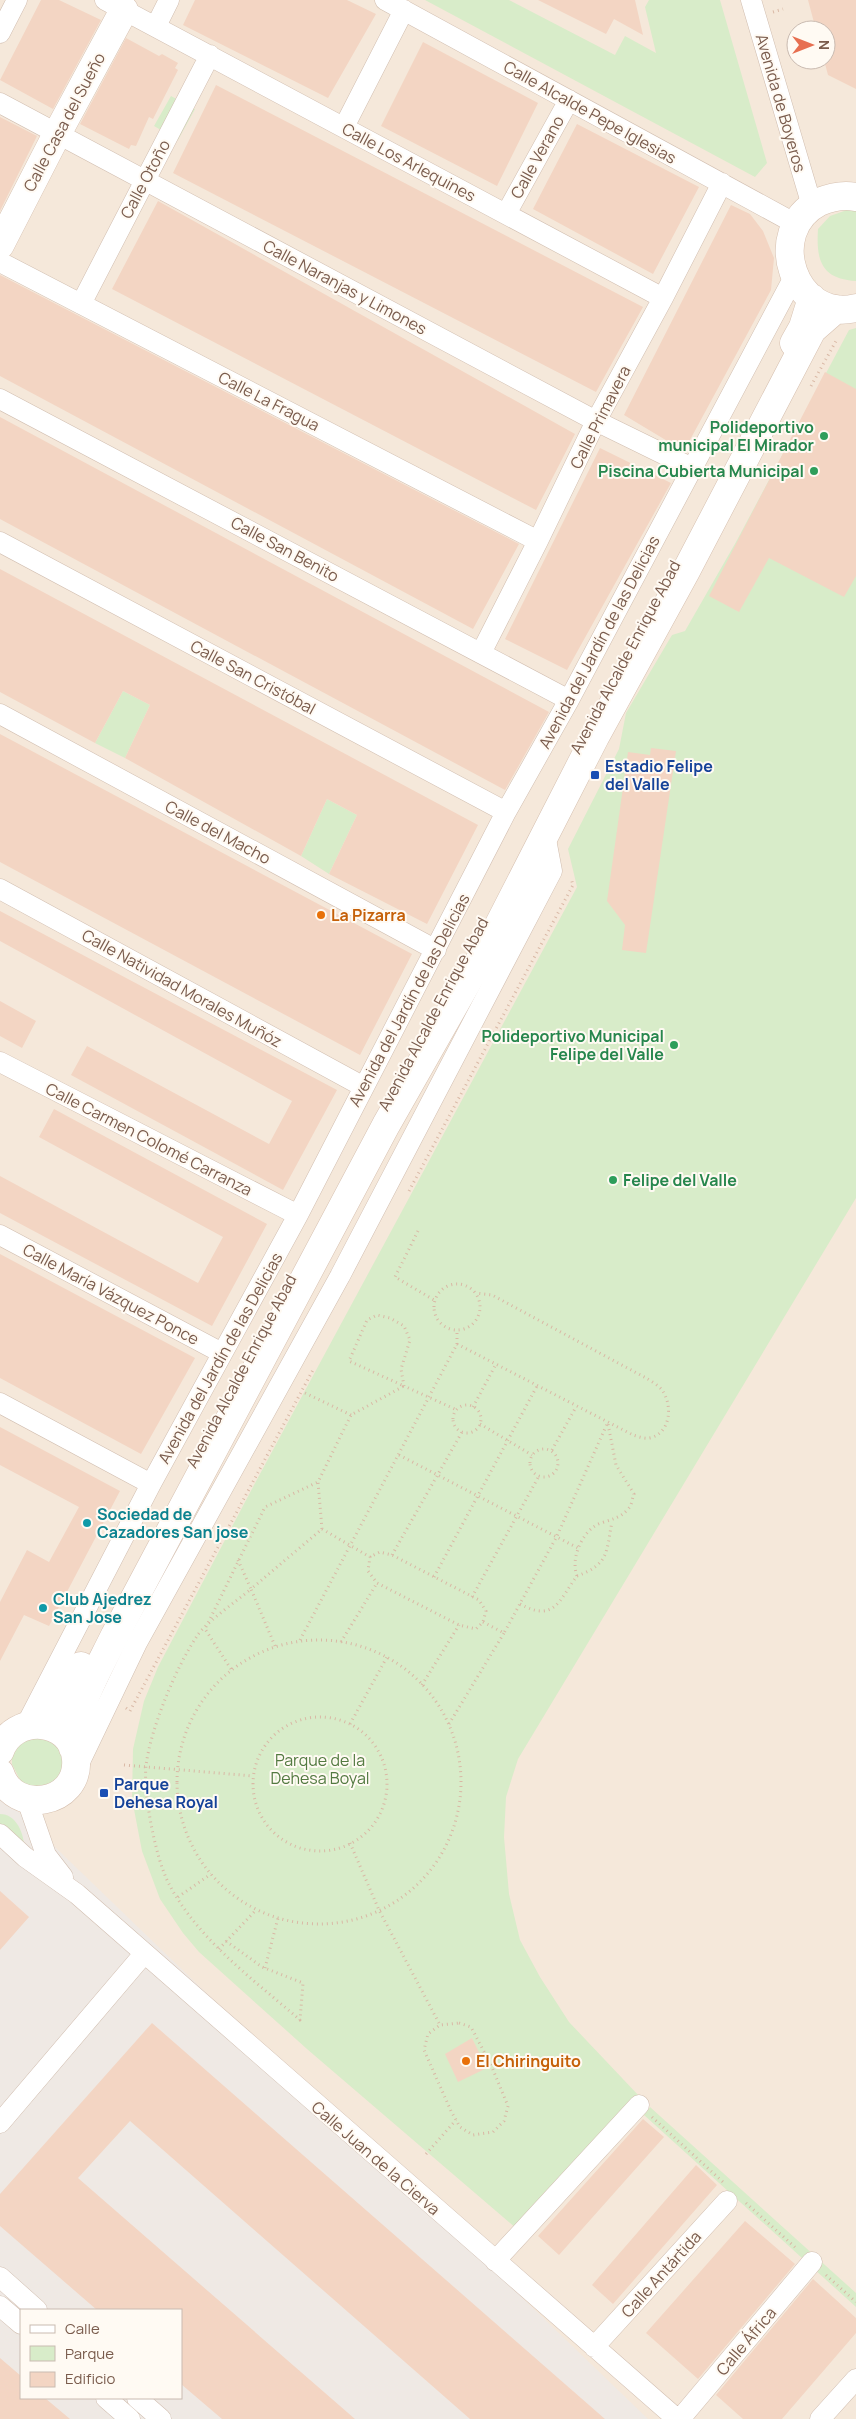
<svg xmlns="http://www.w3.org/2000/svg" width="856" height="2419" viewBox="0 0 856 2419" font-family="Manrope,sans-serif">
<rect width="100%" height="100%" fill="#fdf6ec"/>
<path fill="#f5e8da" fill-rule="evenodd" d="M0 0H856V2419H0ZM796 30H826V60H796ZM21 2310H181V2398H21Z"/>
<path fill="#efe9e4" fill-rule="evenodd" d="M0 1794 648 2419H0ZM21 2310H181V2398H21Z"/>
<path fill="#d8ecc9" d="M425 0H509L615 55 625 36 656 53 645 7 649 0H720L767 163 755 177Z
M171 96 195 109 178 140 154 126Z
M847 210 856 211V281C821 279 816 260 818 229L830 216Z
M856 328V1198L518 1759 506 1797 504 1837 509 1894 520 1940 540 1977 569 2022 640 2097 517 2229 307 2049 199 1952 183 1933 160 1899 142 1851 132 1799 133 1749 144 1701 158 1667 254 1485 577 887 568 849 619 749 626 713 672 635 685 631 736 542 849 330Z
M123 691 150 705 125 758 95 743Z
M327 799 357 815 329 874 301 856Z
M45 1735 64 1752 61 1777 45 1787 27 1786 20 1780 12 1764V1756L21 1741Z
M0 1814C16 1814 24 1833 24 1847L0 1826Z
M650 2107 856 2293V2307L644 2115Z"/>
<path fill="#f3d5c3" d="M41 0H59L101 20 53 109 0 80Z
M195 0H347L376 14 328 98 183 25Z
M538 0H635L643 35 614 19 606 34Z
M808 0H856V89L828 75 824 60H826V30H816Z
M126 38 159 56 162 54 178 63 175 68 178 70 153 119 149 117 136 146 131 145 129 149 80 124Z
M423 42 538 103 497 186 381 126Z
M216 85 643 307 596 392 173 173Z
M0 117 37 136 0 211Z
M577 124 699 187 653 274 533 209Z
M158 201 575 434 536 510 112 289Z
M731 205 750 214 763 231 774 258 771 290 684 451 624 415Z
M0 275 519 544 473 629 0 376Z
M825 372 856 389V576L844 597 769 558 739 612 709 596Z
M0 417 549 712 505 790 0 519Z
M600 448 671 483 567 670 505 639Z
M0 569 478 825 427 924 329 874 357 815 327 799 301 856 125 758 150 705 123 691 95 743 0 692Z
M0 734 412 954 360 1055 0 862Z
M651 748 676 751 646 953 622 950 625 925 607 901 628 752 650 755Z
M0 911 337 1090 283 1190 71 1075 87 1046 269 1144 292 1101 0 941Z
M0 1001 36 1021 22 1048 0 1036Z
M54 1109 267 1224 212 1326 0 1213V1176L198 1283 223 1237 39 1137Z
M0 1254 195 1358 141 1454 0 1378Z
M0 1427 120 1491 49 1626 24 1615 0 1661V1602L27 1550 49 1562 79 1507 0 1465Z
M0 1891 29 1917 0 1950Z
M152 2023 605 2419H470L130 2121 78 2178 355 2419H222L181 2384V2310H97L0 2226V2194Z
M472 2038 487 2068 458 2082 445 2054Z
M643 2119 664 2137 559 2255 538 2236Z
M696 2165 717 2185 613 2304 592 2285Z
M745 2221 795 2264 698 2379 646 2333Z
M813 2279 856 2318V2333L782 2419H743L716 2395Z
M0 2358 21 2376V2398H45L70 2419H0Z"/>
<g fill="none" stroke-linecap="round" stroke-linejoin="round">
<defs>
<path id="street" d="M105 0 663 298
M385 0 796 224
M751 0 812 206
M156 26 169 0
M0 33 17 0
M0 103 596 421 692 468
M344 127 404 10
M506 214 569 100
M0 262 538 541
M81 304 210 55
M0 399 569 700
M0 542 506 812
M481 653 538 541 596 421 663 298 722 183
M0 714 436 950
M0 889 364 1087
M0 1062 298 1215
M0 1235 222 1353
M0 1403 151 1484
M26 1725 151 1484 298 1215 506 812 569 700 794 277
M76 1770 137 1643 340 1276 552 871 545 834
M27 1800 46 1855 63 1877
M0 1834 25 1857 77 1894 677 2419
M0 2123 143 1955
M495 2261 639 2105
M0 2277 37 2310
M0 2306 21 2324
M594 2347 727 2201
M106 2398 130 2419
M137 2398 161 2419
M680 2419 812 2262
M820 2419 856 2379"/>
<path id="secondary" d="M856 197C843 194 831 197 819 202 763 231 794 323 856 308
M0 245 57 134 124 10
M794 343 803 327 812 298
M43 1724 63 1699 81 1666
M73 1748C77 1703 96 1674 115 1635L386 1125 490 942 595 737 686 571 812 330 836 309
M0 1751C13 1713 72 1717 76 1759 80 1805 13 1816 0 1773"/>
</defs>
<use href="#street" stroke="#d1beb0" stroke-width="21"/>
<use href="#secondary" stroke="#d6c0b0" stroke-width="29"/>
<path stroke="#d9b8a5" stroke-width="3" stroke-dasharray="1 4" stroke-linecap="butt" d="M773 12 783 9
M811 386 836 341
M409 1191 573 885 571 878
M418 1231 395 1277 434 1300
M434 1307a23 23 0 1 1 46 0a23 23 0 1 1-46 0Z
M457 1344 633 1435C637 1436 644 1439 649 1438 671 1434 673 1405 662 1390 658 1385 651 1381 646 1378L492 1295 476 1293
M305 1393 351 1415
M453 1419a14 14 0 1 1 28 0a14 14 0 1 1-28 0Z
M473 1407 496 1364
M480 1424 532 1455
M530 1463a14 14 0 1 1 28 0a14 14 0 1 1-28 0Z
M552 1450 576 1407
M399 1455 578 1548
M322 1529 370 1557 368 1571 377 1583 459 1625 476 1629 483 1622 486 1611 479 1600 392 1555 380 1552 370 1557
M392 1555 462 1432
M577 1576C610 1564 606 1551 612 1522
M434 1577 537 1386
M472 1597 539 1476
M520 1604C555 1623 559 1600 577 1576 570 1558 583 1529 601 1523 612 1519 621 1518 629 1508 632 1505 632 1498 634 1494L616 1465 608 1424
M483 1622 504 1633 557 1536 607 1424
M300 1640 457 1344V1330
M177 1782a142 142 0 1 1 284 0a142 142 0 1 1-284 0Z
M341 1642 377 1583
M275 1646 251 1589 322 1529 318 1482 351 1415 404 1386 349 1361 367 1320 377 1315 390 1318 404 1326 410 1340 401 1369 404 1386 457 1410
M231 1669 205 1629 265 1507 318 1482
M422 1685 459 1625
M126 1708 130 1711 314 1368
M253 1784a67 67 0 1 1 134 0a67 67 0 1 1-134 0Z
M350 1724 387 1657
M449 1724 504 1633
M124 1765 253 1776
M350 1843 379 1910 440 2025
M178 1897 211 1874
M226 1941 262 1967 303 1983 300 2020C263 1988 222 1957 192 1919 184 1909 175 1896 169 1884 156 1860 143 1794 146 1766 150 1730 176 1667 197 1636 206 1622 237 1601 251 1589L238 1560
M219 1949 256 1910
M265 1968 278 1918
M459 2023 471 2027 491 2065 508 2106 504 2121 493 2132 473 2135 460 2127 451 2111 424 2050 428 2034 440 2025Z
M652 2117 723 2182
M426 2154 456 2120
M746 2203 797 2249
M826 2275 856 2302"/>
<use href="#street" stroke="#fff" stroke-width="20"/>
<use href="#secondary" stroke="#fff" stroke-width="28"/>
</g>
<g fill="#2e9e5b" stroke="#fffaf3" stroke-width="2">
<circle cx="824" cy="436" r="5"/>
<circle cx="814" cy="471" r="5"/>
<circle cx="674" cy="1045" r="5"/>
<circle cx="613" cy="1180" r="5"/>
</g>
<g fill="#1a4fb4" stroke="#fffaf3" stroke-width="2">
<rect x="590" y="770" width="10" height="10" rx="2.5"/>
<rect x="99" y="1788" width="10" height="10" rx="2.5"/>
</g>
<g fill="#e8710a" stroke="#fffaf3" stroke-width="2">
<circle cx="321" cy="915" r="5"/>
<circle cx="466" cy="2061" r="5"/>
</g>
<g fill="#0f9aa8" stroke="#fffaf3" stroke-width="2">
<circle cx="87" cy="1523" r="5"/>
<circle cx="43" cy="1608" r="5"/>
</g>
<g text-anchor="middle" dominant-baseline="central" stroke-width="4" stroke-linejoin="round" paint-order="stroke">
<g font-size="16" fill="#7a5c4d" stroke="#fffaf3">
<text transform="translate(781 103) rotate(74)">Avenida de Boyeros</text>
<text transform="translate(590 112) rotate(29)">Calle Alcalde Pepe Iglesias</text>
<text transform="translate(64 122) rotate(-62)">Calle Casa del Sueño</text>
<text transform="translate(537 157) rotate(-61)">Calle Verano</text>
<text transform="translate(409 162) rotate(28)">Calle Los Arlequines</text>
<text transform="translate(145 179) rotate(-62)">Calle Otoño</text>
<text transform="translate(345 287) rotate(28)">Calle Naranjas y Limones</text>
<text transform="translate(269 401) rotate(27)">Calle La Fragua</text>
<text transform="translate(600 417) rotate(-63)">Calle Primavera</text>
<text transform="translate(285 549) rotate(28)">Calle San Benito</text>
<text transform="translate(599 642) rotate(-62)">Avenida del Jardín de las Delicias</text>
<text transform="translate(625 657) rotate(-62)">Avenida Alcalde Enrique Abad</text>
<text transform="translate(253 677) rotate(28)">Calle San Cristóbal</text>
<text transform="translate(218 832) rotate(28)">Calle del Macho</text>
<text transform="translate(182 988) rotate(29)">Calle Natividad Morales Muñóz</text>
<text transform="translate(409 1000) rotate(-62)">Avenida del Jardín de las Delicias</text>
<text transform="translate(433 1014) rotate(-62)">Avenida Alcalde Enrique Abad</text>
<text transform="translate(149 1139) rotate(27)">Calle Carmen Colomé Carranza</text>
<text transform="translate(111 1294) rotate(28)">Calle María Vázquez Ponce</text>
<text transform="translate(220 1358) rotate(-61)">Avenida del Jardín de las Delicias</text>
<text transform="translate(241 1371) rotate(-62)">Avenida Alcalde Enrique Abad</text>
<text transform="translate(376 2158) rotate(41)">Calle Juan de la Cierva</text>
<text transform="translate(661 2274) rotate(-48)">Calle Antártida</text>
<text transform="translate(746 2341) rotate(-50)">Calle África</text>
</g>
<g font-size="16" font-weight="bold" fill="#27864d" stroke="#fffaf3" text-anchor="end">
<text x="814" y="427">Polideportivo<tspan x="814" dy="18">municipal El Mirador</tspan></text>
<text x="804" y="471">Piscina Cubierta Municipal</text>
<text x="664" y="1036">Polideportivo Municipal<tspan x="664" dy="18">Felipe del Valle</tspan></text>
<text x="623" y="1180" text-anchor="start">Felipe del Valle</text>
</g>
<g font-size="16" font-weight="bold" fill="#164399" stroke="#fffaf3" text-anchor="start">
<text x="605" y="766">Estadio Felipe<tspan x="605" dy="18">del Valle</tspan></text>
<text x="114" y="1784">Parque<tspan x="114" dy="18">Dehesa Royal</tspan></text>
</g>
<g font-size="16" font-weight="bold" fill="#c56008" stroke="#fffaf3" text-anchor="start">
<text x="331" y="915">La Pizarra</text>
<text x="476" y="2061">El Chiringuito</text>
</g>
<g font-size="16" font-weight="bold" fill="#0d838f" stroke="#fffaf3" text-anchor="start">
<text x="97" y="1514">Sociedad de<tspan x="97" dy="18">Cazadores San jose</tspan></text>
<text x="53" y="1599">Club Ajedrez<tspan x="53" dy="18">San Jose</tspan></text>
</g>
<g font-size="16" fill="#537a41" stroke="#fffaf3">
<text x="320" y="1760">Parque de la<tspan x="320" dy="18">Dehesa Boyal</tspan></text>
</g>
</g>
<rect x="20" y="2309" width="162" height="90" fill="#fffaf3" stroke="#cabbb1"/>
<rect x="30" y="2325" width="25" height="8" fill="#ffffff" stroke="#cabbb1"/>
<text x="65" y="2334" font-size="15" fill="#7a5c4d">Calle</text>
<rect x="30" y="2346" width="25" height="15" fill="#d8ecc9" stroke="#cabbb1"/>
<text x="65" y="2359" font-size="15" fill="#7a5c4d">Parque</text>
<rect x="30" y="2372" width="25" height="15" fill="#f3d5c3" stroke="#cabbb1"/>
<text x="65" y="2384" font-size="15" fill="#7a5c4d">Edificio</text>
<g transform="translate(811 45) rotate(90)"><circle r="24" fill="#fffaf3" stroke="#cabbb1"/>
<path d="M0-4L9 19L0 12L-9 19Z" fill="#e76f51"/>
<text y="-8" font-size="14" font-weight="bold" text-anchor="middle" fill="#7a5c4d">N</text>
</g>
</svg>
